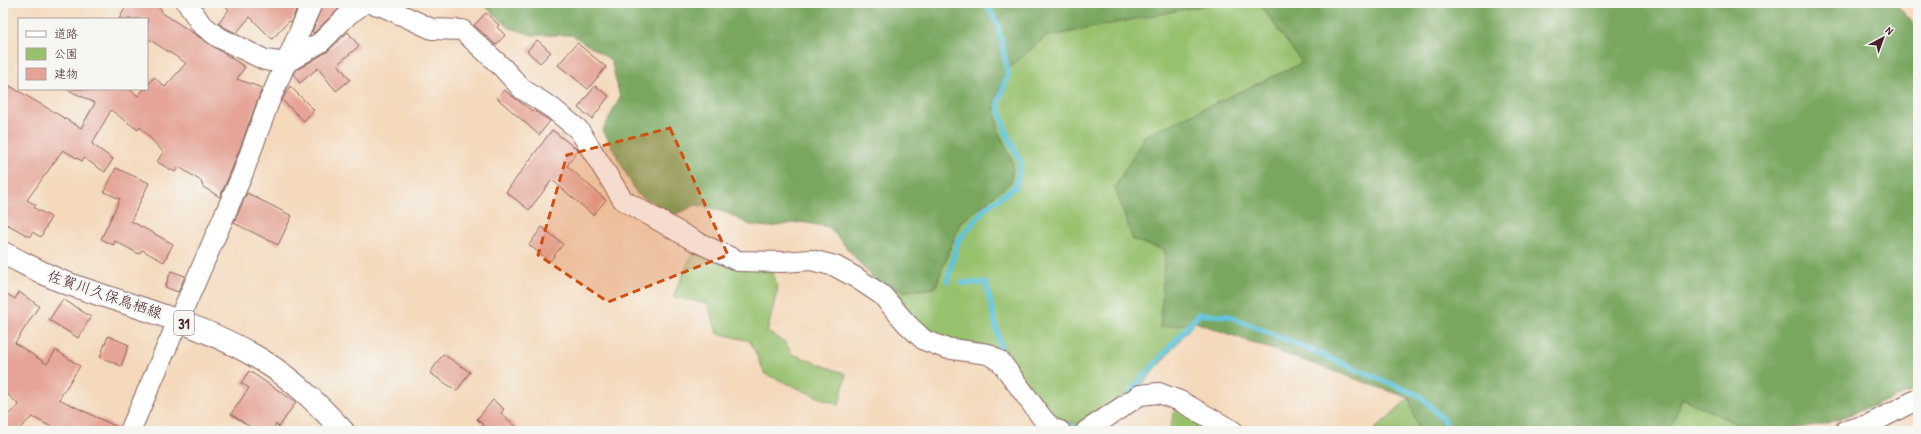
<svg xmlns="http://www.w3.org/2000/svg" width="1921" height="434" viewBox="0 0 1921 434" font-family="'Patrick Hand','Klee One',sans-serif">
<rect width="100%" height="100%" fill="#f6f6f2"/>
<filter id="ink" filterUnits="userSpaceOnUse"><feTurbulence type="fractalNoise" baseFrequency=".025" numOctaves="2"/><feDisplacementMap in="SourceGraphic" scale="8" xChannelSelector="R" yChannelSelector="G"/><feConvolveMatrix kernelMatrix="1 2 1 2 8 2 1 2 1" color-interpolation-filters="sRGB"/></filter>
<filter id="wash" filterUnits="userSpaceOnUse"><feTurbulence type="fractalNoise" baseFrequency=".012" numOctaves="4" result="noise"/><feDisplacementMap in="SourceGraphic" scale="16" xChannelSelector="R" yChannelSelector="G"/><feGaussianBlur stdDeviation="0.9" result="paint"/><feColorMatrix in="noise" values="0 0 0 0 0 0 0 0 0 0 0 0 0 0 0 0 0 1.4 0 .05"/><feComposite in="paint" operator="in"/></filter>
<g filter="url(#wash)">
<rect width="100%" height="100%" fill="#f4d9bb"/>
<path fill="#98c16e" stroke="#71704c" d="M1215 3H1259L1302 63 1145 136 1115 187 1133 240 1165 250 1161 327 1195 322 1141 386 1077 424 1055 419 1001 349 935 338 875 281 905 291 935 288 960 223 989 200 1013 162 999 133 994 102 1009 68 1045 37Z
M694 249 770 266 778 288 767 332 785 342 792 354 846 374 839 405C813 396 790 384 765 374L750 341 717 333 708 304 673 297Z
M1409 398 1419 431H1373Z
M1682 398 1752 431H1670Z
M1176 407 1215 431H1169Z"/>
<path fill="#7aa761" stroke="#626346" d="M481 3H1215L1045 37 1009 68 994 102 999 133 1013 162 1011 182 960 223 935 288 905 291 875 281 829 227 801 222 770 227 750 225 723 211 696 205 674 215 637 194 603 130 620 97 611 60 572 35H533L510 28Z
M1259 3H1895L1912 22 1918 41V389L1822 425 1769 431H1752L1682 398 1670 431H1419L1409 398 1195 322 1160 328 1165 250 1133 240 1115 187 1145 136 1302 63Z"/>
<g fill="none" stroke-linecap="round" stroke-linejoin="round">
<path stroke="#5fc4dd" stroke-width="5.5" d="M1914 3 1918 11
M947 281 958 241 986 207 1015 187 1021 163 1006 132 998 103 1008 74 998 25 986 3
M962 283H986L1003 357
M1131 391 1199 314 1229 316 1420 396 1445 421 1444 431
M1062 424 1079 429 1082 427"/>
</g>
<g id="blocks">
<path fill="#e5a497" d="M128 3H151L162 10 161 12 245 67 237 79 262 88 232 169 220 197 203 187 201 181 179 167 175 172 157 162 163 152 140 127 138 130 111 110 92 144 113 159 105 172 84 158 82 161 63 150 27 200 36 205 34 208 51 217 41 237 32 232 30 237 3 222V82L81 128 95 103 66 89H129L138 96 144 89H147V86L154 77 165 87 186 63 147 38V19H119Z
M222 3H299L291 22 289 21 272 39 250 17 236 33 224 27 218 23 229 10Z
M323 3H345L314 33 312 32Z
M486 13 499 25 497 27 505 35 496 45 474 25Z
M348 32 359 46 338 64 350 80 336 91 318 68 300 83 293 74 295 71 327 52Z
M537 40 551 52 540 63 527 51Z
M577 43 606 67 588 89 558 65Z
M290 86 314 110 304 121 282 100Z
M595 86 609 96 592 119 578 108Z
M504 90 532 111 533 110 550 121 539 135 497 98Z
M552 130 578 150 567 166 606 200 593 215 552 180 529 210 506 192Z
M116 168 149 183 131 221 173 244 164 262 142 250 139 254 115 241 113 245 101 239 120 199 104 192Z
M247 193 292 216 278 245 234 223Z
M542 227 563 244 550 261 529 245Z
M171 271 185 276 178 292 165 287Z
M3 291 15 299 19 292 39 306 15 343 47 364 56 350 80 366 59 399 119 428V431H60L32 417 17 431H3V419L19 405 3 390Z
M63 299 91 317 78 338 49 320Z
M108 336 129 345 121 366 100 357Z
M443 354 470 372 457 391 430 373Z
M249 371 296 402 279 427 276 424 272 431H256L231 414 249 388 241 383Z
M493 400 504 409 501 413 521 431H490L477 419Z"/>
</g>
</g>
<g filter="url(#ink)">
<use href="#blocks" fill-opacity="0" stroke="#86605d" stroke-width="1"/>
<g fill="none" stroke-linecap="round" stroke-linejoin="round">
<defs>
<path id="street" d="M187 3 201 24 218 37 265 60 286 63 321 42 349 14 365 3
M370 3 382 6 432 29 462 30 503 68 522 89 552 108 579 130 623 200 693 240 738 261 783 262 811 260 835 266 855 277 882 295 907 324 924 340 945 348 988 354 1001 362 1043 419 1052 428 1060 431
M130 431 243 173 268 104 312 3
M1086 431 1140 395 1159 393 1180 401 1233 431
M1845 431 1868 425 1918 399"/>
<path id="primary" d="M3 253C24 263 45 275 66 283 133 307 202 323 263 361 294 380 319 405 343 431"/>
</defs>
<use href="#street" stroke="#86605d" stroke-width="22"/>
<use href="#primary" stroke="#86605d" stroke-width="24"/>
<use href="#street" stroke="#fff" stroke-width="20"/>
<use href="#primary" stroke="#fff" stroke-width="22"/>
</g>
</g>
<path fill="#d05011" fill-opacity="0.2" stroke="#d05011" stroke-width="3" stroke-dasharray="8 5" stroke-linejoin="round" d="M670 128 728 255 608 302 538 255 567 155Z"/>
<g text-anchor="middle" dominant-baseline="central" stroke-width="4" stroke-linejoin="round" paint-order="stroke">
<rect fill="#f6f6f2" stroke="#7e6067" stroke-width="1" x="174" y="311" width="20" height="24" rx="3"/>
<g font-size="14" font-weight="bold" fill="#4a1f2b">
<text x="184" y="323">31</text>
</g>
<g font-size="15" fill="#4a1f2b" stroke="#f6f6f2">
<text transform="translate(105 294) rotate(19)">佐賀川久保鳥栖線</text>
</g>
</g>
<rect width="1921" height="434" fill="none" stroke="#f6f6f2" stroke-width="16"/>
<rect x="18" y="18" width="130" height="72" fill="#f6f6f2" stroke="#b1a0a2"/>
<rect x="26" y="31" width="20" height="6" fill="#ffffff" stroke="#b1a0a2"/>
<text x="54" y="38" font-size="12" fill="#4a1f2b">道路</text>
<rect x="26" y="48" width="20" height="12" fill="#98c16e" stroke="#b1a0a2"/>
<text x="54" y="58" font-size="12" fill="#4a1f2b">公園</text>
<rect x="26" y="68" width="20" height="12" fill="#e5a497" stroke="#b1a0a2"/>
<text x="54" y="78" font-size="12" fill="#4a1f2b">建物</text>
<g transform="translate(1883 38) rotate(41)" stroke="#f6f6f2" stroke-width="3" paint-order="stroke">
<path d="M0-3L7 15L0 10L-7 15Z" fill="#4a1f2b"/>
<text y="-6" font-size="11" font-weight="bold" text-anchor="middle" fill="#4a1f2b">N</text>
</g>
</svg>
